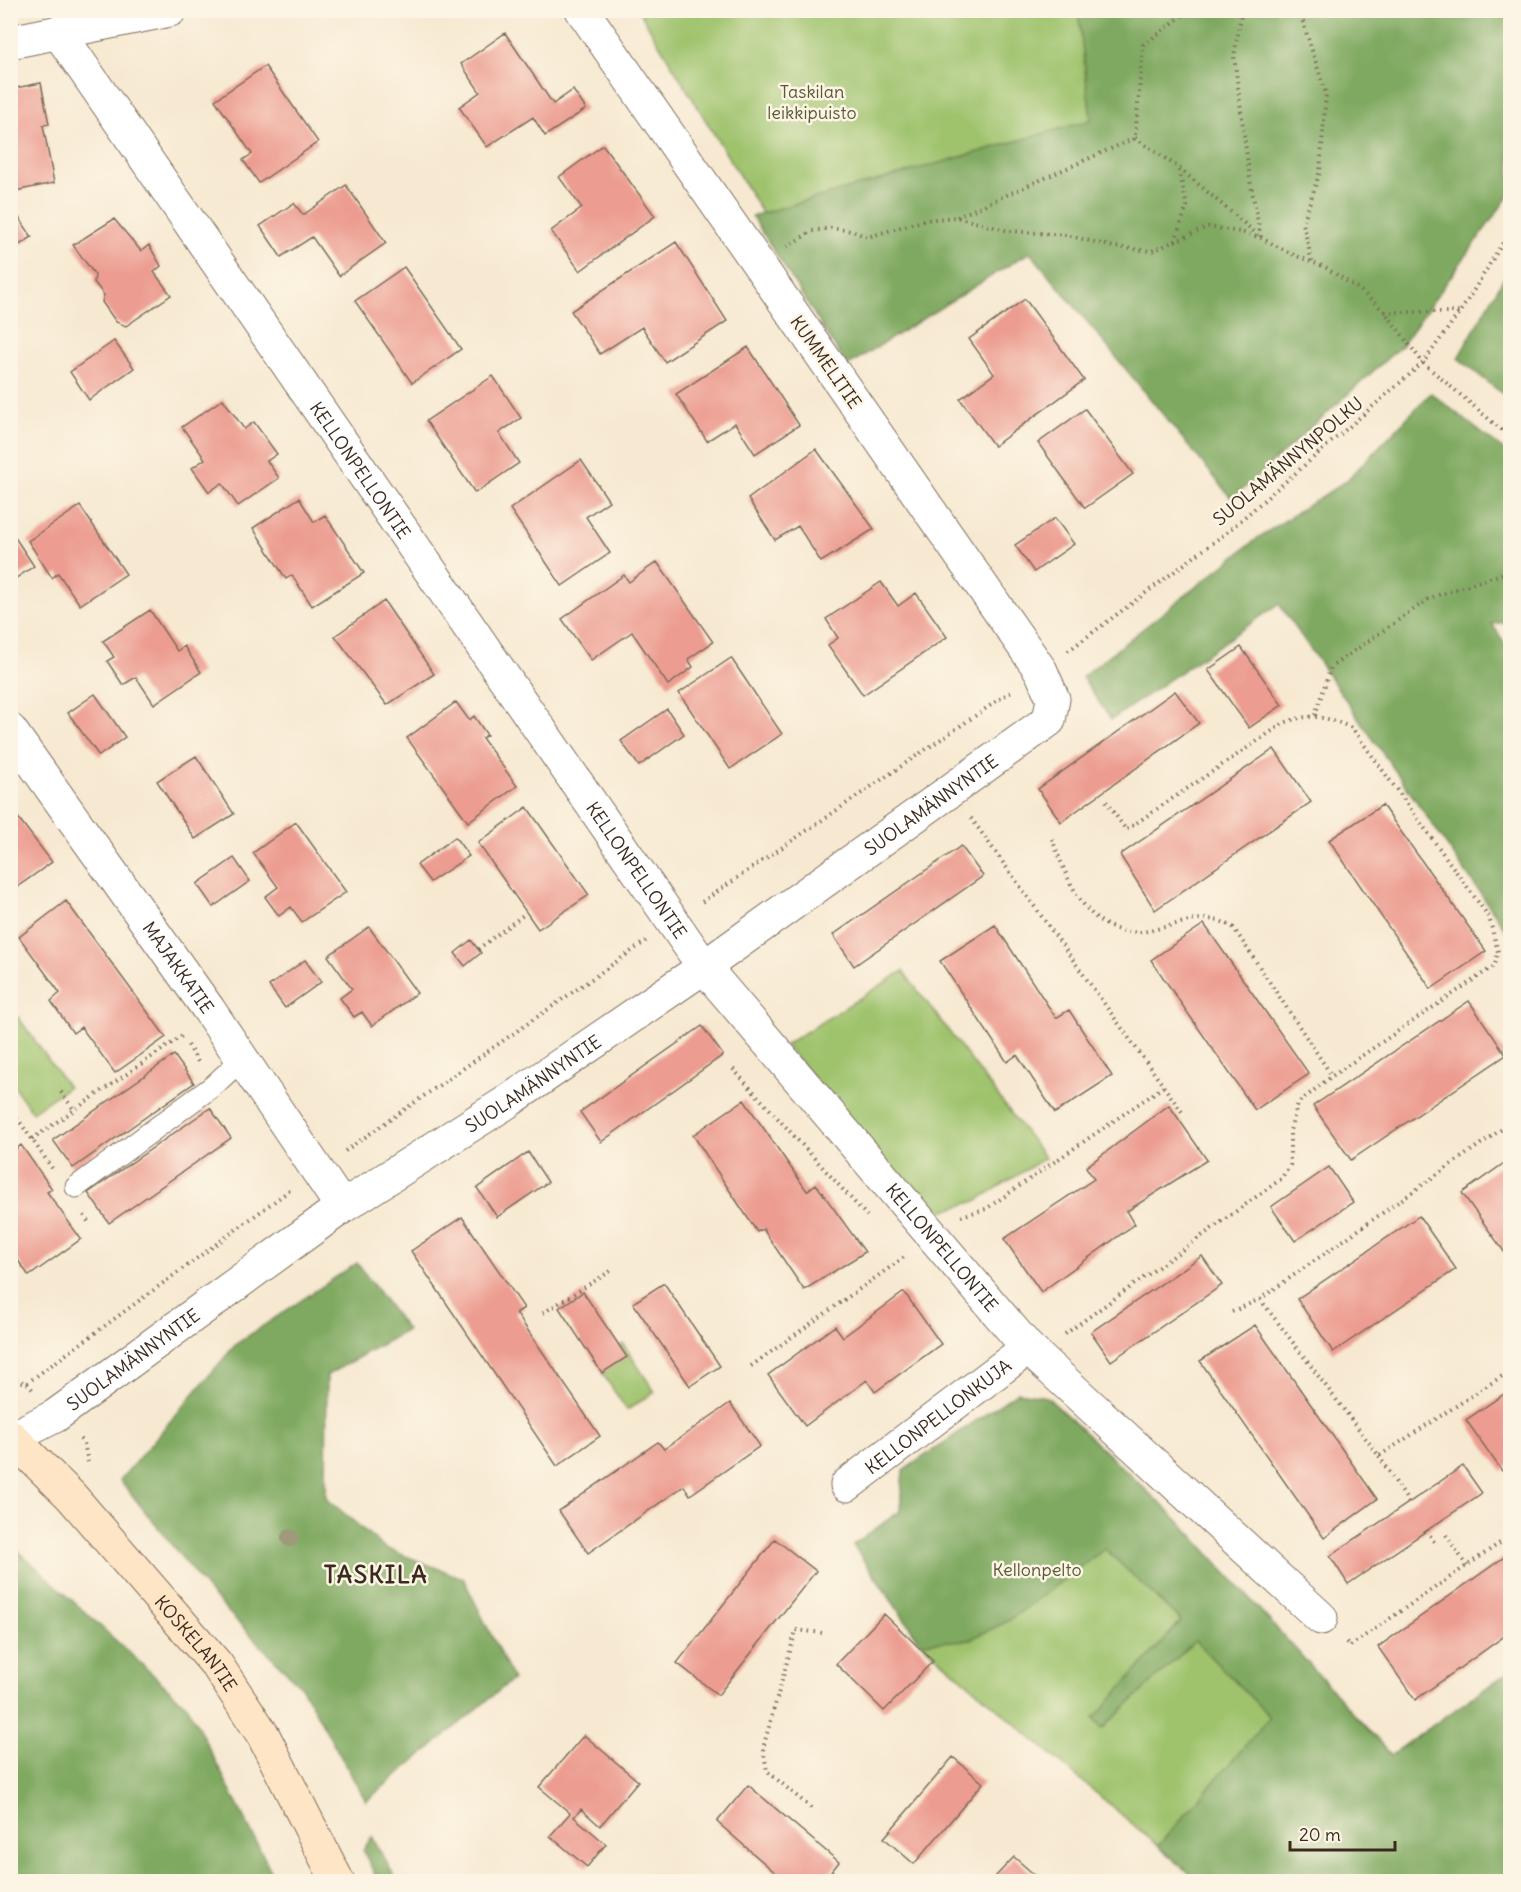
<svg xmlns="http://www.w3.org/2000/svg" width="1521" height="1892" viewBox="0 0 1521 1892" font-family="Delius,sans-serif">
<rect width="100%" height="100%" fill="#fcf5e5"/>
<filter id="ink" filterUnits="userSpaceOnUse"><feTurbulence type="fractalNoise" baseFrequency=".0167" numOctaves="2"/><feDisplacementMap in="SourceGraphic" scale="12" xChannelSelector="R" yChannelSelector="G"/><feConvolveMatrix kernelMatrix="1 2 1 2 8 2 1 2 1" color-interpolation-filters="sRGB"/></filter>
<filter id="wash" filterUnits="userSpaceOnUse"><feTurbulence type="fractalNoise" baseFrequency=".008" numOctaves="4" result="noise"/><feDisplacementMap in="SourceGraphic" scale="24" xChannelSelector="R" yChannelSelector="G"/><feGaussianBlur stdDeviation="1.35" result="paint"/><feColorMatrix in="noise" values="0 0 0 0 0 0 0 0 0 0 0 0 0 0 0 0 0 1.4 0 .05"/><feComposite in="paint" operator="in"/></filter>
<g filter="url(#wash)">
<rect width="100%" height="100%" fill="#f7e9d1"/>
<path fill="#9fc36d" stroke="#6d7646" stroke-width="1.5" d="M639 11H1089L1104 128 772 229Z
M903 971 1045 1158 976 1201 932 1214 785 1045Z
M18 1017 68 1087 32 1112 11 1082V1022Z
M623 1344 655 1392 627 1410 602 1373 626 1357 620 1346Z
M1018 1392 1047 1397 1182 1524 1391 1755 1510 1671V1881H1199L921 1643 853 1545 900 1511 903 1471Z"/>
<path fill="#7fa960" stroke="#5d6a3f" stroke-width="1.5" d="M1078 11H1510V194L1401 346 1232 499 1030 252 847 366 752 216 1091 120Z
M1510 267V400L1458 358Z
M1431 393 1510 455V621L1492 624 1510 651V936L1279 604 1111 720 1082 677 1259 537 1346 481Z
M357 1263 407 1330 327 1375 326 1498 385 1548 463 1578 513 1679 366 1801 302 1688 210 1593 120 1480 236 1344Z
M1018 1392 1047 1397 1182 1524 1391 1755 1510 1671V1881H1199L1158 1846 1270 1717 1195 1641 1102 1729 1094 1718 1181 1621 1105 1549 1008 1621 969 1640 921 1643 853 1545 900 1511 903 1471Z
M10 1543 188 1707 276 1881H11Z
M372 1837 397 1881H378L363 1850Z"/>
<g id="blocks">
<path fill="#ec9c90" d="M505 33 553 104 573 90 586 109 545 136 533 117 487 147 459 107 480 92 461 64Z
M265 66 318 142 259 183 243 160 252 154 215 100Z
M41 83 49 124 43 125 54 183 10 192V89Z
M603 145 655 216 580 271 551 231 582 208 559 177Z
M346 185 386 243 339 276 312 237 281 257 260 226 294 203 303 215Z
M10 204 32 237 10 251Z
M114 219 141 251 149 245 161 266 154 272 171 295 126 326 116 322 102 302 104 295 94 282 95 275 73 245Z
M676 242 727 321 665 362 642 327 600 354 571 311Z
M404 267 461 349 412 383 355 301Z
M1025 299 1084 380 994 446 960 399 994 374 969 339Z
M114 341 134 368 89 400 70 372Z
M748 347 799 425 755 454 735 423 707 441 676 394Z
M493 376 521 418 499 433 519 463 475 493 426 421Z
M223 399 244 429 254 422 277 454 267 461 279 478 238 506 222 483 209 492 192 468 205 459 182 427Z
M1085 409 1133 474 1085 508 1038 443Z
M816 449 874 529 821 562 798 526 775 540 748 499Z
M581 460 609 501 586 517 610 553 562 586 510 509Z
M299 498 314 522 325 515 364 573 312 606 292 575 286 579 253 528Z
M80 506 126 574 80 605 58 573 52 578 28 541Z
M1055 518 1074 544 1034 572 1015 545Z
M14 536 34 566 10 582V538Z
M657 562 713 642 688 659 693 667 668 685 632 632 591 660 562 619 624 575 629 582Z
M881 582 898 606 916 593 947 637 863 695 828 645 838 638 826 619Z
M384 601 434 674 387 705 335 636Z
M150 610 177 651 184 646 201 672 154 704 136 677 123 685 107 661 114 657 103 641Z
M1241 647 1282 705 1249 728 1208 670Z
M731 658 782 734 730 769 679 693Z
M1175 691 1199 723 1061 822 1038 789Z
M95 694 125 737 99 756 68 713Z
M456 702 469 720 474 716 487 735 482 738 517 786 468 822 407 738Z
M667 709 684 734 639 766 621 741Z
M1274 749 1311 802 1155 910 1120 855Z
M196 756 234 814 195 839 157 781Z
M1382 805 1486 951 1431 989 1329 840Z
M10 807 52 862 10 892Z
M527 807 589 895 538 929 478 843Z
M296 822 346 892 302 922 291 907 279 916 265 897 278 887 253 853Z
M455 837 469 856 430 882 417 865Z
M961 846 983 876 854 966 833 935Z
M234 858 250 881 213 907 197 884Z
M66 901 166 1037 115 1073 81 1027 73 1033 51 1001 60 993 19 937Z
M1204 924 1309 1074 1255 1110 1151 960Z
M995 925 1056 1018 1069 1010 1112 1076 1055 1113 1017 1055 1007 1062 940 961Z
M369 927 417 993 372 1026 362 1012 354 1017 340 998 352 989 328 956Z
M471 940 481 953 465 966 455 953Z
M305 960 321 982 285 1008 269 986Z
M1469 1001 1506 1055 1351 1160 1313 1106Z
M702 1026 723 1055 601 1142 580 1112Z
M174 1055 194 1083 73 1168 53 1140Z
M744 1100 807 1191 816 1184 865 1252 804 1290 763 1229 757 1232 693 1135Z
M1169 1105 1207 1160 1127 1211 1135 1224 1041 1292 1004 1239 1094 1179 1086 1167Z
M210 1108 231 1138 109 1223 88 1193Z
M10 1142 16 1149 21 1145 52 1189 47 1192 81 1239 29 1276 10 1249Z
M528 1152 548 1182 497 1217 477 1188Z
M1510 1159V1260L1462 1193Z
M1329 1167 1353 1202 1295 1241 1271 1207Z
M1419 1216 1456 1269 1333 1352 1297 1299Z
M462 1217 524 1308 516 1313 600 1436 557 1466 411 1251Z
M1202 1256 1222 1285 1111 1361 1091 1332Z
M664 1283 720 1366 690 1386 633 1303Z
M583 1292 627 1357 602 1373 559 1308Z
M904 1292 941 1344 875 1392 867 1380 805 1426 768 1375 835 1326 843 1337Z
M1255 1325 1377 1499 1324 1538 1200 1361Z
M1510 1390V1465L1502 1471 1466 1420Z
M730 1403 760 1446 690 1495 684 1486 588 1553 559 1511 658 1442 664 1449Z
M1463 1466 1482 1493 1348 1584 1330 1556Z
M775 1539 816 1571 718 1695 677 1663Z
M1510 1553V1632L1415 1700 1378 1647Z
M884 1614 933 1661 884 1711 836 1664Z
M584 1735 638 1781 600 1826 581 1809 574 1817 606 1844 587 1867 550 1836 570 1813 539 1787Z
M953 1757 983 1783 914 1864 884 1838Z
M748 1785 839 1862 823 1882H786L717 1822Z
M1014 1857 1037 1877 1033 1882H999L995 1877Z"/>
</g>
</g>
<g filter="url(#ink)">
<use href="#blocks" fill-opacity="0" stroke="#7d6d5d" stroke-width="1.5"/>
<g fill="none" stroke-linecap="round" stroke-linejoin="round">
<defs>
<path id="lane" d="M76 1187 213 1086 242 1059"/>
<g id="street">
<path id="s1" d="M59 33 704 967 1028 1348 1321 1618"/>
<path d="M10 42 170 10"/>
<path id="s2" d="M10 730 209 1010 342 1207"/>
<path id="s3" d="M10 1439 55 1416 342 1207 507 1102 704 967 1049 720 1053 699 1041 671 582 10"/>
<path id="s4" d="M847 1485 1028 1348"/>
</g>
<g id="secondary">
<path id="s5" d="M10 1436 71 1496 217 1665 263 1735 338 1882"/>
</g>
</defs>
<use href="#lane" stroke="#7d6d5d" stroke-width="23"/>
<use href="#street" stroke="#7d6d5d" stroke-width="35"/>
<use href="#secondary" stroke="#7d6d5d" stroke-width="35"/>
<path stroke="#7d6d5d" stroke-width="4" stroke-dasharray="1.5 4.5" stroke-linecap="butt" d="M1242 10 1234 56 1250 180 1261 238
M1299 10 1326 94 1320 171 1303 223 1312 262
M1135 138 1178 167 1258 235
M957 217 1135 138 1143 45 1182 16V10
M1175 241 1187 206 1178 167
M787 247 812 231 831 228 852 231 868 237 925 220 956 217 1009 231 1066 235 1114 247 1152 251 1208 227 1241 232 1261 238 1294 255 1325 267 1360 290 1385 312 1423 363 1510 437
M1385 312H1459
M1068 651 1226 533 1423 363 1464 306 1510 231
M1315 715 1331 667 1430 598 1510 571
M971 818 1182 1112
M1052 839C1067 877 1083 927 1130 932 1145 934 1166 926 1180 923 1203 918 1212 916 1233 927L1332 1076 1494 966 1498 952 1489 917 1352 728C1327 717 1310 712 1284 723L1126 830 1106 801
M702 902 1013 690
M478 949 526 913
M10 1016 13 1020
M188 1045 198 1062
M733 1069 867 1216
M61 1092 74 1110
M10 1108 54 1171
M32 1139 185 1034
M345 1151 646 941
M84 1215 89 1223
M961 1216 986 1209 1163 1087
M1260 1299 1379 1456 1510 1371
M1232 1312 1260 1299 1502 1129H1510
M543 1313 614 1269
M1065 1334 1281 1179 1290 1165V1131L1298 1103 1332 1076
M751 1366 906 1256
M10 1379 27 1383 33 1390
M27 1383 290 1190
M80 1439 84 1443 88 1462
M1379 1456 1409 1503
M1427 1530 1434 1542
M1446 1535 1467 1566
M1346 1642 1350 1646 1510 1536
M811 1808 767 1771 763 1748 796 1630 823 1633"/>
<use href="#lane" stroke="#fff" stroke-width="21"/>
<use href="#street" stroke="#fff" stroke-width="33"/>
<use href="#secondary" stroke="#fde5c5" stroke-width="33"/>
</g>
<circle fill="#a0997c" cx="290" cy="1538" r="9"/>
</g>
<g text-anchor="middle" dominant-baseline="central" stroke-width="5" stroke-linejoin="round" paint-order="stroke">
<g font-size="18" fill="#595836" stroke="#fcf5e5">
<text x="812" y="91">Taskilan<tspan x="812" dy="21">leikkipuisto</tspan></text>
<text x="1037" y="1569">Kellonpelto</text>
</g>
<g font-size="18" fill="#3b2a1e" stroke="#fcf5e5">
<text transform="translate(826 362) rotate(55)">KUMMELITIE</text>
<text transform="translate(1288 461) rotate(-40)">SUOLAMÄNNYNPOLKU</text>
<text stroke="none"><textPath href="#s1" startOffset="531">KELLONPELLONTIE</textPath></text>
<text stroke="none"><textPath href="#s3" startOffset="1119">SUOLAMÄNNYNTIE</textPath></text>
<text stroke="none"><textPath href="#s1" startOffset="1017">KELLONPELLONTIE</textPath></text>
<text stroke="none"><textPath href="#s2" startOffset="291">MAJAKKATIE</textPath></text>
<text stroke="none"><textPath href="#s3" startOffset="633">SUOLAMÄNNYNTIE</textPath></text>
<text stroke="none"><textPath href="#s1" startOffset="1503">KELLONPELLONTIE</textPath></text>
<text stroke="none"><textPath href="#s3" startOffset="147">SUOLAMÄNNYNTIE</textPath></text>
<text stroke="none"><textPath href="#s4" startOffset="114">KELLONPELLONKUJA</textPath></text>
<text stroke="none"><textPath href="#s5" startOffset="279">KOSKELANTIE</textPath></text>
</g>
<g font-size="24" font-weight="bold" letter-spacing="1.5" fill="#3b2a1e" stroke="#fcf5e5">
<text x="376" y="1574">TASKILA</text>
</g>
</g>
<rect width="1521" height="1892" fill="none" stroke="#fcf5e5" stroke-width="36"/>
<path d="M1290 1841v9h105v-9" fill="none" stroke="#3b2a1e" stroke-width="3"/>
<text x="1299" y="1841" font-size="18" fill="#3b2a1e" stroke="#fcf5e5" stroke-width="4.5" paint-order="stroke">20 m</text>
</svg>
